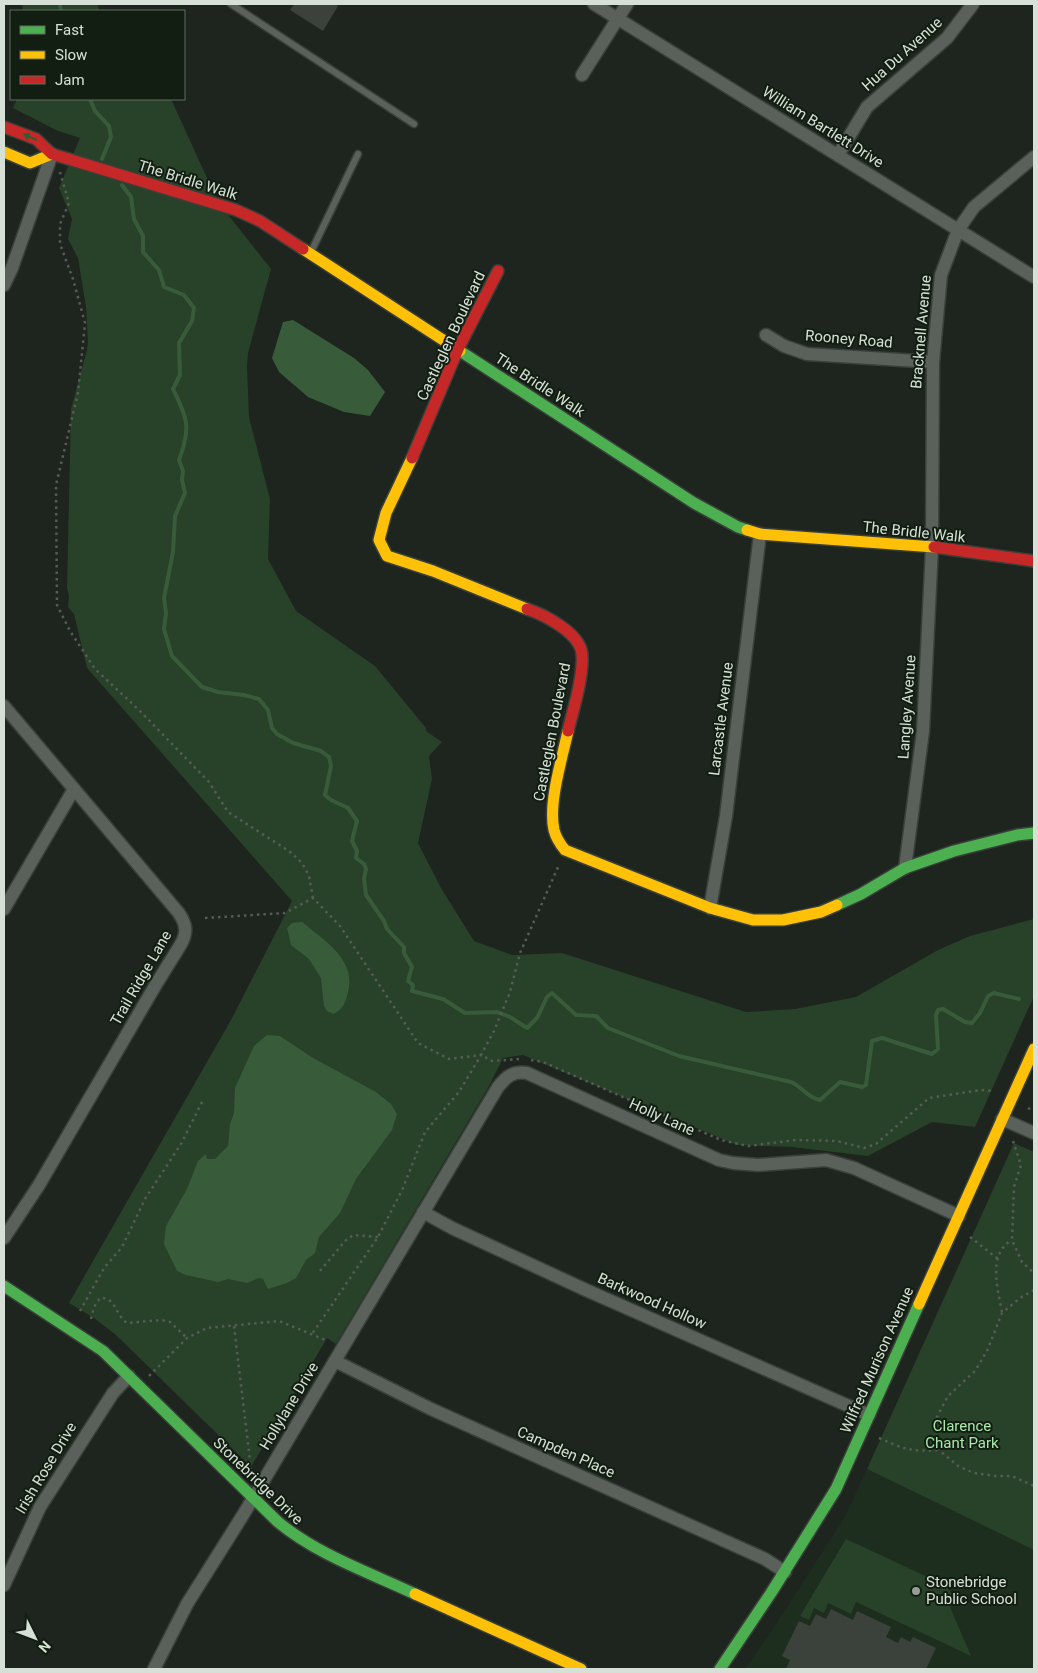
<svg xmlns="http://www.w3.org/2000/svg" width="1038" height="1673" viewBox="0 0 1038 1673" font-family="Roboto,sans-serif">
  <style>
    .built { fill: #1d2e1e }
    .green { fill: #284129 }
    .water { fill: #385c3a }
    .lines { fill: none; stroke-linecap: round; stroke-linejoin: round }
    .stream { stroke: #385c3a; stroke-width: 4 }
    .building { fill: #3b413b }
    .lane-casing { stroke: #393f39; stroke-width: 9 }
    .street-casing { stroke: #393f39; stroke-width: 15 }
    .fast-casing { stroke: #393f39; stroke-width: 14 }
    .slow-casing { stroke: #393f39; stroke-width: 14 }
    .jam-casing { stroke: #393f39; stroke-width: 14 }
    .path { stroke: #565b56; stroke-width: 2.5; stroke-dasharray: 2.5 4; stroke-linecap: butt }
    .lane { stroke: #5a605a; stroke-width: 6 }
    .street { stroke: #5a605a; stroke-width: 12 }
    .fast { stroke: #4caf50; stroke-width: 11 }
    .slow { stroke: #ffc107; stroke-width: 11 }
    .jam { stroke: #c62828; stroke-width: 11 }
    .oneway { fill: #2c5f2d }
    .poi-dot { fill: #969e96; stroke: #111e11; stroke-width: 2 }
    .labels { text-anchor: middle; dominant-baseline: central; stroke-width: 4; stroke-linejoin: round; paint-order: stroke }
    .street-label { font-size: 15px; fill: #d7e0d7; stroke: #111e11 }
    .park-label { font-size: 15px; fill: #aae8ac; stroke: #111e11 }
    .poi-label { font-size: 15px; fill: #d7e0d7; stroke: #111e11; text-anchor: start }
  </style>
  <rect width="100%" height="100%" fill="#1e241e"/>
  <path class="built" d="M867,1469L1034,1550V1669H745L771,1632L844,1518Z"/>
  <g class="green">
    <path d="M22,4H97L100,11H23Z"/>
    <path d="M17,99H171L218,202L271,269L248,353L247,366L249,417L270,499L268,559L296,611L375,666L426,728V731L442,742L429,756L432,779L418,843L441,888L474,941L512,955L562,953L746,1012L795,1009L856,997L938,950L970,936L1034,919V996L975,1127L932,1122L868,1156L792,1147L737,1145L523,1055L503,1058L488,1088L336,1344L327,1338L251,1467L116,1335L94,1318L69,1303L231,1020L292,901L87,668L74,614L68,607L69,596L67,588L71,409L87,350L88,342L86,307L78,258L68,239L72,219L59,188L80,138L58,131L13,108Z"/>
    <path d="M1014,1143L1034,1152V1550L867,1469Z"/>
    <path d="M846,1539L947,1586L954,1598L950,1607L971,1656L856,1602L851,1614L828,1603L824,1613L814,1608L809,1620L800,1616Z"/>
  </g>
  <g class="water">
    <path d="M293,320L354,358L368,370L385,392L370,416L344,412L308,397L279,372L272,358L283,322Z"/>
    <path d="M302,922C325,941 359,961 347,996C345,1004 341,1011 333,1014L327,1011L324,1006L321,978L309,959L291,945L287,928L292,923Z"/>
    <path d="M267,1035L280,1036L313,1058L376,1092L391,1104L397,1114L392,1130L356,1179L340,1213L319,1237L315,1253L306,1260L296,1278L287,1283L268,1289L263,1279L259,1278L247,1283L228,1279L218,1282L186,1275L177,1271L164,1244L166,1226L187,1189L198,1161L206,1154L207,1159H215L228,1146L230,1124L234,1113L235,1088L254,1046Z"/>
  </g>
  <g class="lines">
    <g class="stream">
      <path d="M60,4L61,11"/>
      <path d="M90,99L95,111L109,126L111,137L102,159"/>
      <path d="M122,185L131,197L134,219L143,236V252L159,270L164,287L184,295L194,308L192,321L179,343L180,375L173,389C188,419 191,428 179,460L183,471L182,480L185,493L175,516L173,552L164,598L166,613L164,629L172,656L202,687L218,692L244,695L259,699L268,710L272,728L277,734L293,743L321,751L329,757L331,766L325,795L331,800L348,808L357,821L352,841L357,851L356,858L364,864L366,869L364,879L366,895L384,921L387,929L404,947V953L412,967L408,981L413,985L412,991L443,999L465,1013L497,1012L510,1017L527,1028L537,1018L547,997L552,993L576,1015L596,1016L608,1028L679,1056L791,1082C804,1088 806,1097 820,1100L840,1082L862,1087L866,1085L872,1041L882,1038L932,1054L938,1049L936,1015L938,1010L943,1009L965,1022L972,1023L980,1013L988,996L994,993L1019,999"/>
    </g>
  </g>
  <g class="building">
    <path d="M294,4H335L338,6L323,31L290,10Z"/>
    <path d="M831,1609L853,1620L857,1611L891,1627L886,1637L898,1643L901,1637L910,1642L913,1637L936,1648L926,1669H786L790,1660L782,1656L799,1621L810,1626L816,1614L826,1619Z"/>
  </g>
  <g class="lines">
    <g class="lane-casing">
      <g id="lane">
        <path d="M231,4L414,124"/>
        <path d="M311,252L358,154"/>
      </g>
    </g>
    <g class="street-casing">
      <g id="street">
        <path d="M594,4L1034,277"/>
        <path d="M582,75L627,4"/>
        <path d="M838,155L867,107L947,38L973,4"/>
        <path d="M4,285L12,268L52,154"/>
        <path d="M766,335L784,346L807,354L933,362"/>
        <path d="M4,706L178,912C186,923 188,932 181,944L155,986L39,1185L4,1238"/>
        <path d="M905,868L923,731L932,547L933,362L941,275L958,230L974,207L1034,157"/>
        <path d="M710,908L726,816L760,534"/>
        <path d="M4,909L74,789"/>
        <path d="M1002,1119L1034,1133"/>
        <path d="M423,1212L452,1228L586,1290L869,1415"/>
        <path d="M335,1361L431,1409L765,1559L785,1572"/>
        <path d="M4,1585L40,1507L113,1393L129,1376"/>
        <path d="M154,1669L187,1604L243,1515L498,1087C507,1076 513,1071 527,1073L719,1160L733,1163L758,1165L826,1160L854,1168L959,1216"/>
      </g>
    </g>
    <g class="fast-casing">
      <g id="fast">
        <path d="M460,351L694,503L738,527L747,530"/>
        <path d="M837,905L861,894L905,868L954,851L1017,835L1034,833"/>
        <path d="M4,1286L103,1351L278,1522C318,1555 368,1572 415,1594"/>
        <path d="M720,1669L771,1593L836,1489L919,1304"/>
      </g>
    </g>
    <g class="slow-casing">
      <g id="slow">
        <path d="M4,152L30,163L52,154"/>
        <path d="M303,249L460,351"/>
        <path d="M412,458L386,513L379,540L387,556L433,571L527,609"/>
        <path d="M747,530L760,534L934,547"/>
        <path d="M568,731C562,759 548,803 554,830C556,838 560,844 565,850L710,908L753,920H783L821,912L837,905"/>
        <path d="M919,1304L1034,1049"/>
        <path d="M415,1594L581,1669"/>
      </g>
    </g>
    <g class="jam-casing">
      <g id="jam">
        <path d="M4,127L36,139L52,154L236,210L260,221L303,249"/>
        <path d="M412,458L458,349L498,271"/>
        <path d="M934,547L1034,561"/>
        <path d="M527,609C545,615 580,633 582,654C584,675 573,710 568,731"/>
      </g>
    </g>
    <g class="path">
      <path d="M60,172L69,203L60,224V244L73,279L85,323L78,393L56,485L57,605L70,631L95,669L139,710L209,782L228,812L289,851L302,863L309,876L313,898"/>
      <path d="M205,918L285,913L313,898L340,926L418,1043L449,1059L481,1055L459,1092L425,1132L403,1188L378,1237L312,1334"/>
      <path d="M519,1059L492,1061L481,1055L494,1031L510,992L520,953L559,865"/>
      <path d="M531,1060L543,1062L721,1140L748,1146L796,1140L837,1141L864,1148L876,1144L929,1098L981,1090L993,1091"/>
      <path d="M1028,1108L1034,1111"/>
      <path d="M1013,1141L1021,1165L1014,1187L1012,1240L1022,1262L1034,1273"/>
      <path d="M970,1237L998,1259"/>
      <path d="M320,1271L345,1241L353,1235L378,1237"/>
      <path d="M1034,1290L1020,1298L1002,1313L987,1351L975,1371L948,1396L937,1417L936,1435L939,1450L958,1466L974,1473L996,1476H1012L1034,1486"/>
      <path d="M80,1311L104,1268L122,1247L145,1199L181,1144L203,1100"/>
      <path d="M1002,1312C998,1290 987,1254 1012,1240"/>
      <path d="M91,1319L94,1307L100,1298C116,1297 115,1315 127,1323L161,1320L170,1322L187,1338"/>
      <path d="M234,1326L251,1469"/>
      <path d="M149,1376L187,1338L207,1328L279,1321L328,1341"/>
      <path d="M879,1438C904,1449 911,1452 939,1450"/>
    </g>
    <use href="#lane" class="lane"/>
    <use href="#street" class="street"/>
    <use href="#fast" class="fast"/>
    <use href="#slow" class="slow"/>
    <use href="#jam" class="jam"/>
  </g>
  <defs><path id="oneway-solid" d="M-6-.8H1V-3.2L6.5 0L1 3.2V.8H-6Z" transform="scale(1.25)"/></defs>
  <use class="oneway" href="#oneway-solid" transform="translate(30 137) rotate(-156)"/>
  <circle class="poi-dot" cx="916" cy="1591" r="5"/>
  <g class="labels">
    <g class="street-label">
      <text transform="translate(902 54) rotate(-42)">Hua Du Avenue</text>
      <text transform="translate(823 127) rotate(32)">William Bartlett Drive</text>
      <text transform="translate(188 180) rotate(17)">The Bridle Walk</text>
      <text transform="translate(921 332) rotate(-85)">Bracknell Avenue</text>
      <text transform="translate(451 336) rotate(-65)">Castleglen Boulevard</text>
      <text transform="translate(849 339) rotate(5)">Rooney Road</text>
      <text transform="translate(540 385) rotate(33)">The Bridle Walk</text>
      <text transform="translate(914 532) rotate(6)">The Bridle Walk</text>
      <text transform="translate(907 707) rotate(-86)">Langley Avenue</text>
      <text transform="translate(721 719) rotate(-83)">Larcastle Avenue</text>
      <text transform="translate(552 732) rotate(-79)">Castleglen Boulevard</text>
      <text transform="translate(141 978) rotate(-60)">Trail Ridge Lane</text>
      <text transform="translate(662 1117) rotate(24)">Holly Lane</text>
      <text transform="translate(652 1301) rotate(24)">Barkwood Hollow</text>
      <text transform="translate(877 1360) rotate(-66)">Wilfred Murison Avenue</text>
      <text transform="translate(289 1406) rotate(-59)">Hollylane Drive</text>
      <text transform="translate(566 1452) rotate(24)">Campden Place</text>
      <text transform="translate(46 1468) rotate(-59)">Irish Rose Drive</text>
      <text transform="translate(258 1481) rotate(44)">Stonebridge Drive</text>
    </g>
    <g class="park-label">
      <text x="962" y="1426">Clarence<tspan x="962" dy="17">Chant Park</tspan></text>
    </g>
    <g class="poi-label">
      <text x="926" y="1582">Stonebridge<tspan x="926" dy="17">Public School</tspan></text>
    </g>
  </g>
  <rect width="1038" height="1673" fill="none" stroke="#d7e0d7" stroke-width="10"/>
  <rect x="10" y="10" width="175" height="90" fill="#111e11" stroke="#606c60"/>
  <rect x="20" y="26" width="25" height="8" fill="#4caf50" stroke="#606c60"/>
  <text x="55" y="35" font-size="15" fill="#d7e0d7">Fast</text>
  <rect x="20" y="51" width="25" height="8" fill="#ffc107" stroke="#606c60"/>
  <text x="55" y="60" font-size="15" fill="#d7e0d7">Slow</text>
  <rect x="20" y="76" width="25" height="8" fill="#c62828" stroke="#606c60"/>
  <text x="55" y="85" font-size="15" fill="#d7e0d7">Jam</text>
  <g transform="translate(35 1638) rotate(132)" stroke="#111e11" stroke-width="4" paint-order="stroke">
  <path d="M0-4L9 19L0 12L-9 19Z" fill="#d7e0d7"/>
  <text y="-8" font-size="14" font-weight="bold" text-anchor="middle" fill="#d7e0d7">N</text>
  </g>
</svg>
